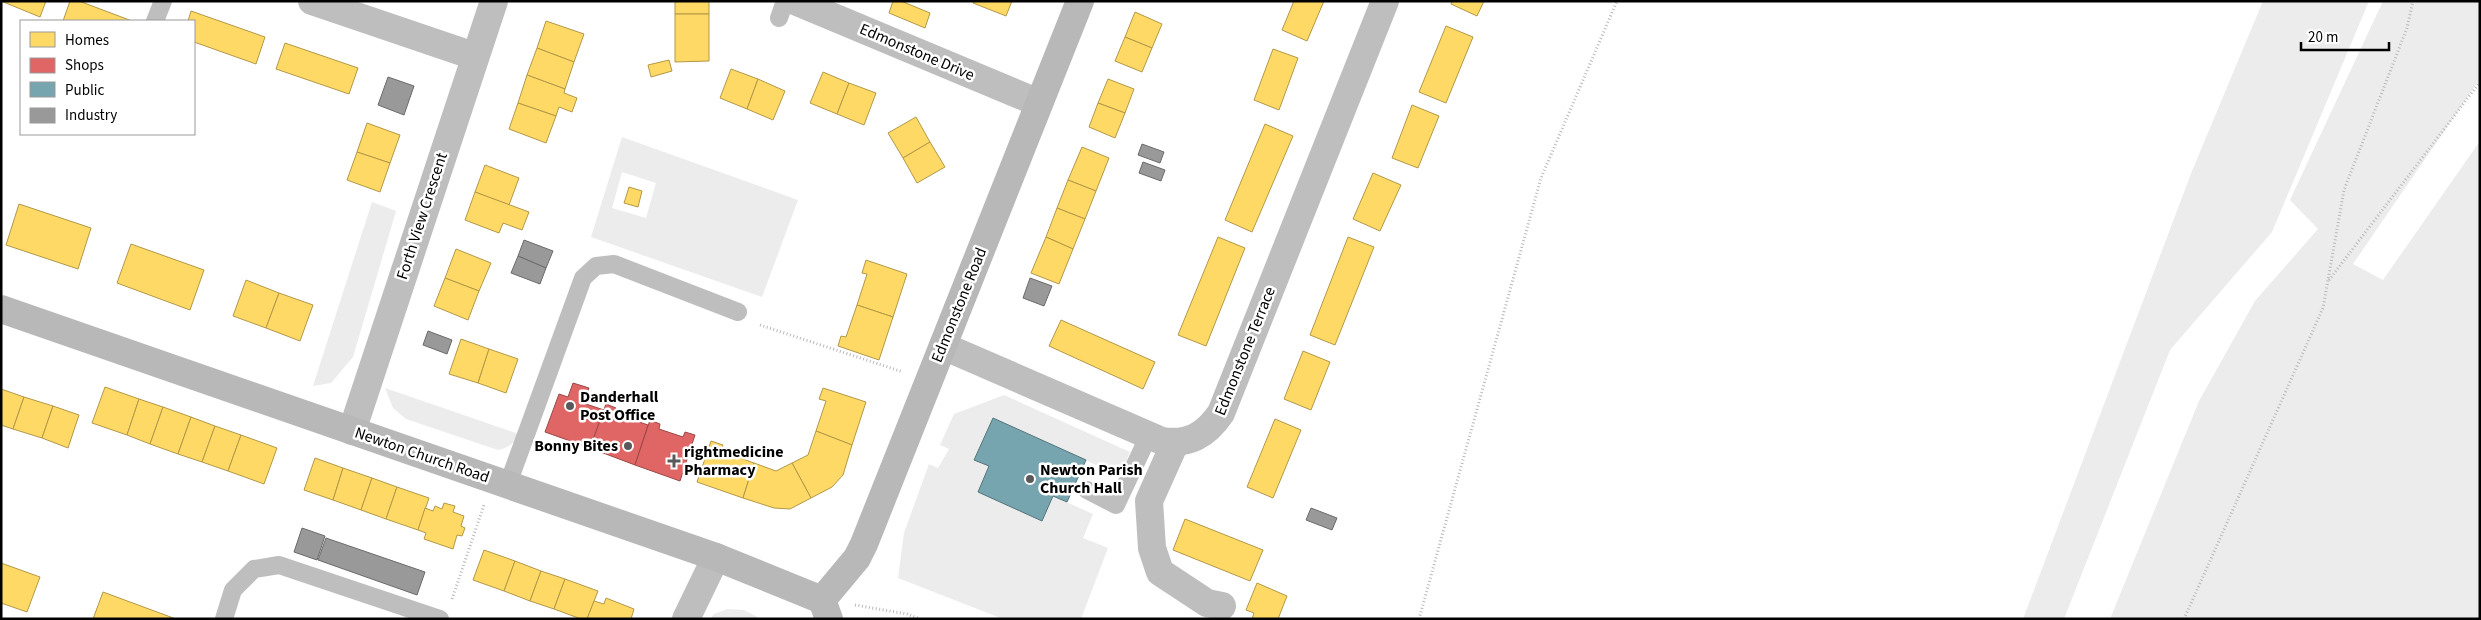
<svg xmlns="http://www.w3.org/2000/svg" width="2481" height="620" viewBox="0 0 2481 620" font-family="'Source Sans 3',sans-serif">
  <style>
    .green { fill: #ececec; fill-rule: evenodd }
    .homes { fill: #ffd966; stroke: #b29847 }
    .shops { fill: #e06666; stroke: #9d4747 }
    .public { fill: #76a5af; stroke: #53747a }
    .industry { fill: #999; stroke: #6b6b6b }
    .lines { fill: none; stroke-linecap: round; stroke-linejoin: round }
    .path { stroke: #b9b9b9; stroke-width: 3; stroke-dasharray: 1 2.5; stroke-linecap: butt }
    .lane { stroke: #bebebe; stroke-width: 18 }
    .street { stroke: #bebebe; stroke-width: 28 }
    .secondary { stroke: #b8b8b8; stroke-width: 28 }
    .poi-dot { fill: #595959; stroke: #fff; stroke-width: 2 }
    .labels { text-anchor: middle; dominant-baseline: central; stroke-width: 5; stroke-linejoin: round; paint-order: stroke }
    .street-label { font-size: 16px; fill: #000; stroke: #fff }
    .poi-label { font-size: 16px; font-weight: bold; fill: #000; stroke: #fff; text-anchor: start }
  </style>
  <rect width="100%" height="100%" fill="#fff"/>
  <g class="green">
    <path d="M2263,1H2369L2272,232L2170,350L2064,619H2023L2192,171Z"/>
    <path d="M2383,1H2480V79L2353,264L2383,280L2480,141V619H2110L2199,401L2255,301L2318,229L2290,200Z"/>
    <path d="M622,137L798,200L762,297L591,237ZM622,172L656,183L646,218L612,208Z"/>
    <path d="M372,202L396,211L353,357L331,383L313,386Z"/>
    <path d="M385,388L519,434C514,444 509,447 498,450L406,419L393,408Z"/>
    <path d="M1004,395L1130,452L1120,476L993,418L974,459L989,466L978,492L1042,521L1053,496L1093,514L1083,538L1108,548L1081,619H1003L898,578L904,533L929,464L938,468L949,449L940,445L954,414Z"/>
    <path d="M727,609L744,610L761,619H710L714,614Z"/>
  </g>
  <g class="homes">
    <path d="M1,1H46L40,17Z"/>
    <path d="M70,1H79L132,21H63Z"/>
    <rect x="675" y="1" width="34" height="13"/>
    <path d="M893,1H901L930,13L925,28L889,13Z"/>
    <path d="M974,1H1012L1006,16L973,3Z"/>
    <path d="M1294,1H1324L1307,41L1282,30Z"/>
    <path d="M1452,1H1484L1477,16L1451,4Z"/>
    <path d="M191,11L265,37L256,64L194,42V21H188Z"/>
    <path d="M1135,12L1162,24L1152,48L1125,37Z"/>
    <path d="M675,14H709V61L675,62Z"/>
    <path d="M546,21L584,34L574,62L537,48Z"/>
    <path d="M1446,26L1473,37L1446,103L1419,92Z"/>
    <path d="M1125,37L1152,48L1142,72L1115,61Z"/>
    <path d="M285,43L358,68L349,94L276,69Z"/>
    <path d="M537,48L574,62L565,89L527,75Z"/>
    <path d="M1273,49L1298,58L1279,110L1254,100Z"/>
    <path d="M669,60L672,71L651,77L648,65Z"/>
    <path d="M731,69L758,79L747,109L720,98Z"/>
    <path d="M823,72L849,83L837,114L810,103Z"/>
    <path d="M527,75L565,89L564,93L577,98L572,112L559,107L556,116L518,103Z"/>
    <path d="M758,79L785,91L773,120L747,109Z"/>
    <path d="M1108,79L1134,89L1125,113L1098,103Z"/>
    <path d="M849,83L876,93L864,125L837,114Z"/>
    <path d="M518,103L556,116L546,143L509,129Z"/>
    <path d="M1098,103L1125,113L1115,138L1089,127Z"/>
    <path d="M1412,105L1439,116L1418,168L1392,158Z"/>
    <path d="M916,117L930,142L903,158L888,133Z"/>
    <path d="M367,123L400,135L390,163L357,152Z"/>
    <path d="M1265,124L1293,136L1252,232L1225,220Z"/>
    <path d="M930,142L945,167L917,183L903,158Z"/>
    <path d="M1082,147L1109,158L1096,191L1068,180Z"/>
    <path d="M357,152L390,163L380,192L347,180Z"/>
    <path d="M485,165L519,178L509,205L475,192Z"/>
    <path d="M1373,173L1401,185L1380,231L1353,219Z"/>
    <path d="M1068,180L1096,191L1085,219L1057,208Z"/>
    <path d="M629,187L642,191L638,207L624,203Z"/>
    <path d="M475,192L529,212L522,230L503,223L499,233L465,220Z"/>
    <path d="M19,204L91,228L78,269L6,245Z"/>
    <path d="M1057,208L1085,219L1073,249L1046,237Z"/>
    <path d="M1046,237L1073,249L1059,284L1031,273Z"/>
    <path d="M1218,237L1245,248L1206,346L1178,335Z"/>
    <path d="M1348,237L1374,247L1335,345L1310,335Z"/>
    <path d="M131,244L204,270L190,310L117,283Z"/>
    <path d="M456,249L491,263L479,291L445,278Z"/>
    <path d="M866,260L907,274L893,317L857,305L867,274L862,273Z"/>
    <path d="M445,278L479,291L468,320L434,306Z"/>
    <path d="M246,280L279,293L266,328L233,316Z"/>
    <path d="M279,293L313,305L300,341L266,328Z"/>
    <path d="M857,305L893,317L879,360L838,346L841,336L846,337Z"/>
    <path d="M1061,320L1155,362L1143,389L1049,346Z"/>
    <path d="M461,339L489,349L478,383L449,374Z"/>
    <path d="M489,349L518,359L506,393L478,383Z"/>
    <path d="M1303,351L1330,362L1311,410L1284,399Z"/>
    <path d="M105,387L139,399L127,435L92,423Z"/>
    <path d="M823,388L866,402L852,445L816,431L826,401L819,399Z"/>
    <path d="M1,389L24,397L13,429L1,425Z"/>
    <path d="M24,397L53,406L42,438L13,429Z"/>
    <path d="M139,399L163,407L150,444L127,435Z"/>
    <path d="M53,406L79,415L68,448L42,438Z"/>
    <path d="M163,407L191,417L178,454L150,444Z"/>
    <path d="M191,417L215,426L202,462L178,454Z"/>
    <path d="M1275,419L1301,430L1273,498L1247,487Z"/>
    <path d="M215,426L241,435L228,471L202,462Z"/>
    <path d="M816,431L852,445L843,475L832,487L811,498L792,463L808,455Z"/>
    <path d="M241,435L277,448L264,484L228,471Z"/>
    <path d="M711,441L723,445L721,451L754,463L743,498L697,482Z"/>
    <path d="M315,458L343,468L333,500L304,490Z"/>
    <path d="M754,463L776,471L792,463L811,498L790,509L774,508L743,498Z"/>
    <path d="M343,468L372,478L361,510L333,500Z"/>
    <path d="M372,478L397,487L386,519L361,510Z"/>
    <path d="M397,487L429,498L418,530L386,519Z"/>
    <path d="M444,503L455,506L453,512L464,516L461,526L465,528L462,536L457,535L453,549L424,539L426,533L418,530L425,508L433,511L435,506L442,509Z"/>
    <path d="M1185,519L1263,550L1250,581L1173,550Z"/>
    <path d="M484,550L515,561L504,591L473,580Z"/>
    <path d="M515,561L541,571L530,601L504,591Z"/>
    <path d="M1,563L40,577L27,612L1,603Z"/>
    <path d="M541,571L565,579L554,609L530,601Z"/>
    <path d="M565,579L598,591L587,619H581L554,609Z"/>
    <path d="M1257,583L1287,596L1278,619H1252L1254,613L1246,610Z"/>
    <path d="M103,592L176,619H93Z"/>
    <path d="M606,598L634,609L631,619H587L594,601L604,604Z"/>
  </g>
  <g class="shops">
    <path d="M573,383L589,388L583,403L604,410L590,448L545,432L559,394L568,397Z"/>
    <path d="M606,404L616,408L614,413L648,425L635,465L590,448Z"/>
    <path d="M650,420L660,424L659,429L683,437L685,432L695,435L680,481L635,465Z"/>
  </g>
  <path class="public" d="M993,418L1086,460L1067,502L1053,496L1042,521L978,492L989,466L974,460Z"/>
  <g class="industry">
    <path d="M388,77L414,86L404,115L378,105Z"/>
    <path d="M1142,144L1164,152L1160,163L1138,155Z"/>
    <path d="M1143,162L1165,170L1161,181L1139,173Z"/>
    <path d="M524,240L553,251L546,268L518,256Z"/>
    <path d="M518,256L546,268L540,284L511,273Z"/>
    <path d="M1030,278L1052,286L1044,306L1023,298Z"/>
    <path d="M428,331L452,340L447,354L423,345Z"/>
    <path d="M1311,508L1337,518L1332,530L1306,520Z"/>
    <path d="M302,528L325,536L317,560L294,552Z"/>
    <path d="M326,538L425,572L417,595L318,560Z"/>
  </g>
  <g class="lines">
    <g class="path">
      <path d="M2329,280L2480,82"/>
      <path d="M760,325L903,372"/>
      <path d="M452,599L484,505"/>
      <path d="M855,605L907,614L920,619"/>
      <path d="M1419,619L1541,178L1617,1"/>
      <path d="M2184,619L2323,308L2344,190L2407,28L2413,1"/>
    </g>
    <g class="lane">
      <path d="M779,18L785,1"/>
      <path d="M155,21L163,1"/>
      <path d="M508,484L583,278L596,266L614,264L738,312"/>
      <path d="M1087,490L1116,505L1149,435"/>
      <path d="M224,619L233,590L254,569L279,565L440,619"/>
    </g>
    <g class="street">
      <path d="M312,1L474,56"/>
      <path d="M795,1L1039,103"/>
      <path d="M943,346L1162,441C1189,445 1206,435 1221,413L1385,1"/>
      <path d="M352,431L494,1"/>
      <path d="M1175,443L1149,501L1152,548L1160,572L1207,603L1222,606"/>
      <path d="M686,619L716,557"/>
    </g>
    <g class="secondary">
      <path d="M1,309L716,557L822,600L829,619"/>
      <path d="M822,600L857,558L864,544L1080,1"/>
    </g>
  </g>
  <g class="poi-dot">
    <circle cx="570" cy="406" r="5"/>
    <circle cx="628" cy="446" r="5"/>
    <path d="M671.5 453.5h5v5h5v5h-5v5h-5v-5h-5v-5h5z"/>
    <circle cx="1030" cy="479" r="5"/>
  </g>
  <g class="labels">
    <g class="street-label">
      <text transform="translate(917 52) rotate(23)">Edmonstone Drive</text>
      <text transform="translate(422 216) rotate(-72)">Forth View Crescent</text>
      <text transform="translate(959 305) rotate(-68)">Edmonstone Road</text>
      <text transform="translate(1245 351) rotate(-68)">Edmonstone Terrace</text>
      <text transform="translate(422 455) rotate(19)">Newton Church Road</text>
    </g>
    <g class="poi-label">
      <text x="580" y="397">Danderhall<tspan x="580" dy="18">Post Office</tspan></text>
      <text x="618" y="446" text-anchor="end">Bonny Bites</text>
      <text x="684" y="452">rightmedicine<tspan x="684" dy="18">Pharmacy</tspan></text>
      <text x="1040" y="470">Newton Parish<tspan x="1040" dy="18">Church Hall</tspan></text>
    </g>
  </g>
  <rect width="2481" height="620" fill="none" stroke="#000000" stroke-width="5"/>
  <rect x="20" y="20" width="175" height="115" fill="#ffffff" stroke="#999999"/>
  <rect x="30" y="32" width="25" height="15" fill="#ffd966" stroke="#999999"/>
  <text x="65" y="45" font-size="15" fill="#000000">Homes</text>
  <rect x="30" y="58" width="25" height="15" fill="#e06666" stroke="#999999"/>
  <text x="65" y="70" font-size="15" fill="#000000">Shops</text>
  <rect x="30" y="82" width="25" height="15" fill="#76a5af" stroke="#999999"/>
  <text x="65" y="95" font-size="15" fill="#000000">Public</text>
  <rect x="30" y="108" width="25" height="15" fill="#999999" stroke="#999999"/>
  <text x="65" y="120" font-size="15" fill="#000000">Industry</text>
  <path d="M2301 42v8h88v-8" fill="none" stroke="#000000" stroke-width="2.5"/>
  <text x="2308" y="42" font-size="15" fill="#000000" stroke="#ffffff" stroke-width="4" paint-order="stroke">20 m</text>
</svg>
